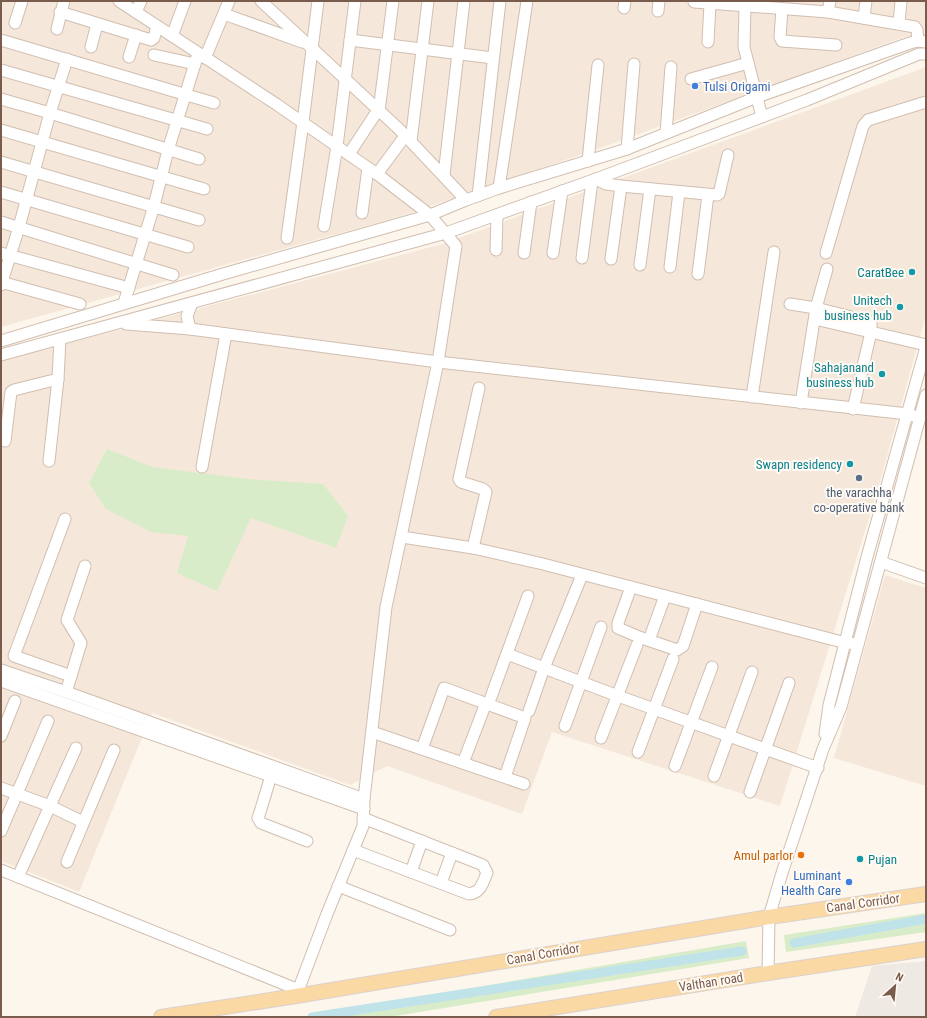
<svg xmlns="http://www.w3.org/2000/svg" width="927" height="1018" viewBox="0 0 927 1018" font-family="'Roboto Condensed',sans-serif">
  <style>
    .residential { fill: #f5e8da }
    .industrial { fill: #efe9e4 }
    .green { fill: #d8ecc9 }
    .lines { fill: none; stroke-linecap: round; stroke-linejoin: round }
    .canal { stroke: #bfe3e8; stroke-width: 9 }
    .minor-casing { stroke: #d1beb0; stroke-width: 13 }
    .major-casing { stroke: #dad1cd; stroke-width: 16 }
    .minor { stroke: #fff; stroke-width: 11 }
    .major { stroke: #fbd9a5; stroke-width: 14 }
    .shop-dot { fill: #3f7fe0; stroke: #fffaf3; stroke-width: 1.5 }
    .culture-dot { fill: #0f9aa8; stroke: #fffaf3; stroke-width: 1.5 }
    .service-dot { fill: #5c6f8a; stroke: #fffaf3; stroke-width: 1.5 }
    .food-dot { fill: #e8710a; stroke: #fffaf3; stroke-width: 1.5 }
    .labels { text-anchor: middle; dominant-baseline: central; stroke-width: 4; stroke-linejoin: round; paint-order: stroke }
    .shop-label { font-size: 13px; fill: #366cbe; stroke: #fffaf3; text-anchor: start }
    .culture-label { font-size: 13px; fill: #0d838f; stroke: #fffaf3; text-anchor: end }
    .service-label { font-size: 13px; fill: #4e5e75; stroke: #fffaf3 }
    .food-label { font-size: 13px; fill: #c56008; stroke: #fffaf3; text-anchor: end }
    .street-label { font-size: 13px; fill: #7a5c4d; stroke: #fffaf3 }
  </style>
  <rect width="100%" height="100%" fill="#fdf6ec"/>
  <g class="residential">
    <path d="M1,1H926V35L904,37L612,144L398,217L1,327Z"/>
    <path d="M926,67V315L878,489L780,806L552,732L522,814L387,766L350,785L152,713L79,892L1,861V361L442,244Z"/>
    <path d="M885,575L926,588V786L834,758Z"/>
  </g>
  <path class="industrial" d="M926,961V1017H855L872,966Z"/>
  <g class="green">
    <path d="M107,449L152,467L248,479L323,484L348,516L336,548L251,518L217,591L177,573L188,536L151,532L106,509L89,483Z"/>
    <path d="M926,913V932L786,952L784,935Z"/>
    <path d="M746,941L749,958L389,1017H303Z"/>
  </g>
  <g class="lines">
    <g class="canal">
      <path d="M794,943L926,919"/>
      <path d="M312,1017L742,951"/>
    </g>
    <g class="minor-casing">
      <g id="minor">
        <path d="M119,1L276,104L377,174L430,215L456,246L438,362L386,607L364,799L363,826L327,914L296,996"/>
        <path d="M261,1L399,129L466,200"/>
        <path d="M694,2L828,12L915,27L917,30L918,41"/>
        <path d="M745,7L744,47L762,117"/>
        <path d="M624,8L625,1"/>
        <path d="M782,9L780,37L782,41L836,45"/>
        <path d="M658,11L659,1"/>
        <path d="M60,12L151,40L154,38L157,26"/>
        <path d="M136,12L141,1"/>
        <path d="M828,12L830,1"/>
        <path d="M224,14L302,42"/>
        <path d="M864,18L866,1"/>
        <path d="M15,23L22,1"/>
        <path d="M899,24L901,1"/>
        <path d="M57,29L64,1"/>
        <path d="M172,36L185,1"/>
        <path d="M1,40L214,103"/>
        <path d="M350,40L493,58"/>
        <path d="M708,42L710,4"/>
        <path d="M91,47L97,24"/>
        <path d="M154,55L195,64"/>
        <path d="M129,57L136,35"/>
        <path d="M205,58L229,1"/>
        <path d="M1,70L207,129"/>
        <path d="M691,79L748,63"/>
        <path d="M1,99L50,113L199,159"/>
        <path d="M379,111L393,1"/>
        <path d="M1,130L204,189"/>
        <path d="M666,133L671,67"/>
        <path d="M411,141L428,1"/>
        <path d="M627,149L634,64"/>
        <path d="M349,154L378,110"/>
        <path d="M588,161L598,65"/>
        <path d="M1,162L199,220"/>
        <path d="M377,174L405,136"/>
        <path d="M444,175L464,1"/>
        <path d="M596,179L606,184L621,186L717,195L719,194L728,155"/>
        <path d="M499,188L527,1"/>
        <path d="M1,192L188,247"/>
        <path d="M478,196L500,1"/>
        <path d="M362,213L368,168"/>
        <path d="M1,222L173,275"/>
        <path d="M324,226L337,146L355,1"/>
        <path d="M287,238L303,122L318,1"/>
        <path d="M496,250L497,215"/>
        <path d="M1,253L129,288"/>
        <path d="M524,253L531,202"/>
        <path d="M553,253L562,191"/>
        <path d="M826,253L863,126L868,120L926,102"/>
        <path d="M582,258L592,181"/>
        <path d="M611,259L621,186"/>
        <path d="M640,265L650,189"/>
        <path d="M670,267L679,192"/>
        <path d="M698,274L708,195"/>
        <path d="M1,282L80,304"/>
        <path d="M1,285L19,227L50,113L67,59"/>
        <path d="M124,303L154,206L168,150L198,54"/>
        <path d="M790,304L816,308L871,322V332L853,409"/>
        <path d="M815,319L926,345"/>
        <path d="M126,324L190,329L438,362L908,414L920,418"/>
        <path d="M190,329L187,316L192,303"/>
        <path d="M1,341L223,274L430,215L466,200L499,188L627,149L757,97L910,43L918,41L926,42"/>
        <path d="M1,355L446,233L596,179L807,100L919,54H926"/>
        <path d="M752,397L774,252"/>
        <path d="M801,403L816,308L827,269"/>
        <path d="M5,441L11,392L14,390L58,379"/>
        <path d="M49,461L58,379L60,339"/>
        <path d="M202,467L226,334"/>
        <path d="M65,519L14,656L71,676L66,692"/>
        <path d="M402,537L473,548L543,564L846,643L858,644"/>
        <path d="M473,548L486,492L483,489L461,482L459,479L479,388"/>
        <path d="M881,562L926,578"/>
        <path d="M631,587L618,623V628L639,637L677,650L683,646L697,604"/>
        <path d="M649,640L665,596"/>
        <path d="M507,654L618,696L818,768"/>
        <path d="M1,670L66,692L364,799"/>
        <path d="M71,676L81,643L67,620L85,566"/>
        <path d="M1,681L364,809"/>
        <path d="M491,697L528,596"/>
        <path d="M529,711L544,668L582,575"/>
        <path d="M565,726L601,627"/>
        <path d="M372,732L524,784"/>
        <path d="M825,734L829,705L867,557L926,347"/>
        <path d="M1,736L15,701"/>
        <path d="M601,738L637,645"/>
        <path d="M422,749L444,688L525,718L505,777"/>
        <path d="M638,752L673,659"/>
        <path d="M463,763L486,703"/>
        <path d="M675,766L712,667"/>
        <path d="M271,776L260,812L258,818L261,823L307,841"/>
        <path d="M714,776L752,672"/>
        <path d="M1,788L50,806L83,822"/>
        <path d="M750,792L789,683"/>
        <path d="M1,831L48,721"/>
        <path d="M353,850L469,894C481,893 483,882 487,873L483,865L363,818"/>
        <path d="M67,862L114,750"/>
        <path d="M1,870L299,990"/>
        <path d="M411,872L422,841"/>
        <path d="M18,877L76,748"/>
        <path d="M441,883L452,853"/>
        <path d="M338,886L450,930"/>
        <path d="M768,973L769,917L782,873L823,749L841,707L926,395"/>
      </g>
    </g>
    <g class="major-casing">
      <g id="major">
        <path d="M161,1017L296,996L769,917L926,894"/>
        <path d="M496,1017L768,973L926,949"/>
      </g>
    </g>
    <use href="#minor" class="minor"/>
    <use href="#major" class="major"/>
  </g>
  <g class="shop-dot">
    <circle cx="695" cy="86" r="4"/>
    <circle cx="849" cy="882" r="4"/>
  </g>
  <g class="culture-dot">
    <circle cx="912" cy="272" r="4"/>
    <circle cx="900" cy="307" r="4"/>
    <circle cx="882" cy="374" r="4"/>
    <circle cx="850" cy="464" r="4"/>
    <circle cx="860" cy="859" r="4"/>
  </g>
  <circle class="service-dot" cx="859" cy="478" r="4"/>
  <circle class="food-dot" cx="801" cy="855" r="4"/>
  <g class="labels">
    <g class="shop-label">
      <text x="703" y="86">Tulsi Origami</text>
      <text x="841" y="875" text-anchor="end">Luminant<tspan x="841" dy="15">Health Care</tspan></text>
    </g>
    <g class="culture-label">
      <text x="904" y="272">CaratBee</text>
      <text x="892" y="300">Unitech<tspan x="892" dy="15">business hub</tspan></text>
      <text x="874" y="367">Sahajanand<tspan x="874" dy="15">business hub</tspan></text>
      <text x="842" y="464">Swapn residency</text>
      <text x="868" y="859" text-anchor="start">Pujan</text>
    </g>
    <g class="service-label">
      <text x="859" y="492">the varachha<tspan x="859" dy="15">co-operative bank</tspan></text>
    </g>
    <g class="food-label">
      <text x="793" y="855">Amul parlor</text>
    </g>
    <g class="street-label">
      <text transform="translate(863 903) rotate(-8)">Canal Corridor</text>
      <text transform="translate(543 954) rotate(-10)">Canal Corridor</text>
      <text transform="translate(711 982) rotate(-9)">Valthan road</text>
    </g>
  </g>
  <rect width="927" height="1018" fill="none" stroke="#7a5c4d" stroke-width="4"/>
  <g transform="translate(895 986) rotate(27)" stroke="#fffaf3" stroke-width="3" paint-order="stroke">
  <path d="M0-3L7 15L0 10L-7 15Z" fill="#7a5c4d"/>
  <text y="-6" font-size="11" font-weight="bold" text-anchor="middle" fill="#7a5c4d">N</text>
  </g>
</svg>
